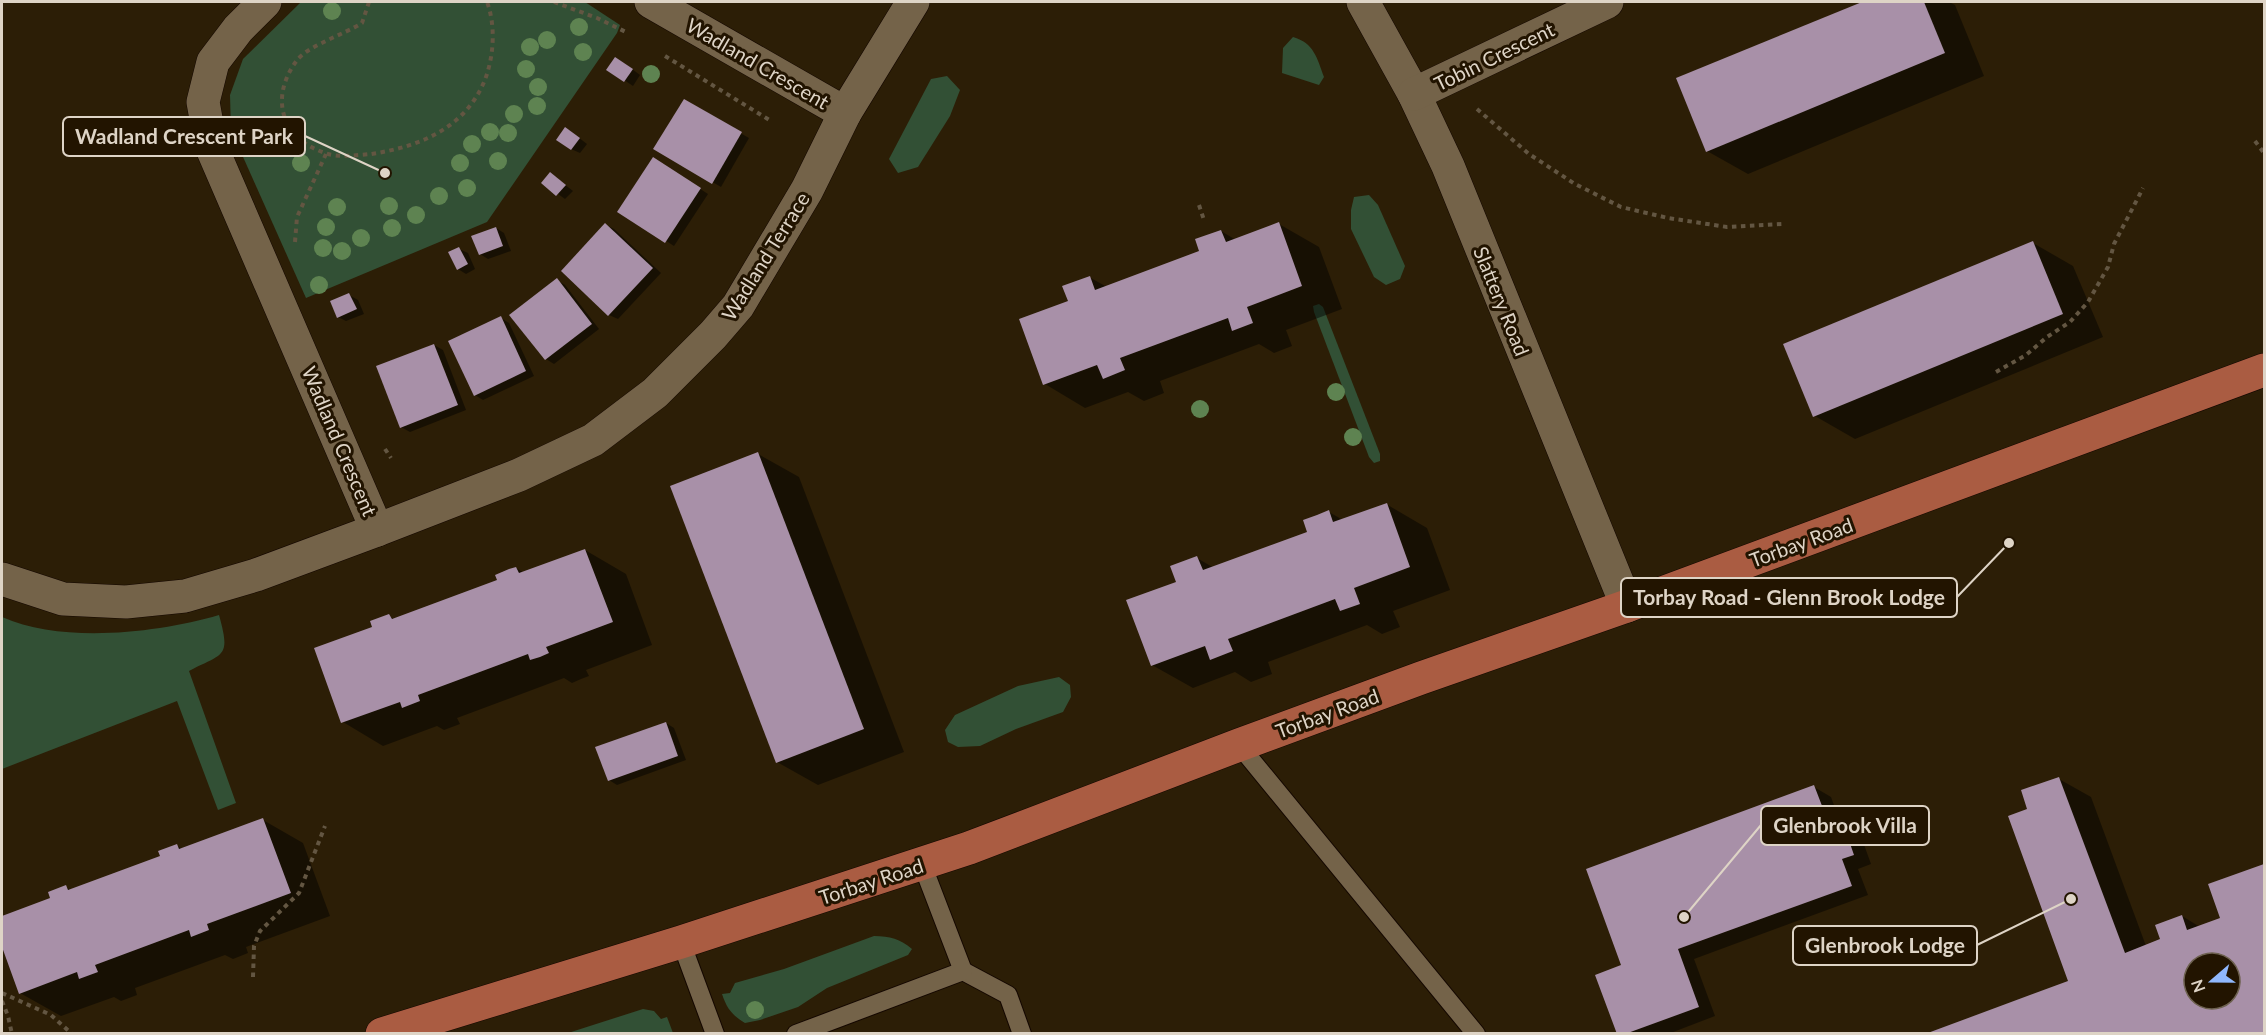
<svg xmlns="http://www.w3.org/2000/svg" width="2266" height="1035" viewBox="0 0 2266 1035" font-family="Lato,sans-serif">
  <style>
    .green { fill: #325035 }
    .shadow { fill: #0007; fill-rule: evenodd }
    .building { fill: #a890a8; fill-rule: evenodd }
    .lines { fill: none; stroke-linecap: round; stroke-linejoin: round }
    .lane-casing { stroke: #140700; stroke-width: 20 }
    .street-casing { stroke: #140700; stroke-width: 34 }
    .primary-casing { stroke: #140700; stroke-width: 34 }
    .path { stroke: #635642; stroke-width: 4; stroke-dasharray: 4.5 4.5; stroke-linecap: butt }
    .lane { stroke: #746349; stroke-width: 18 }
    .street { stroke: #746349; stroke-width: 33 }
    .primary { stroke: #aa5c42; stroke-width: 33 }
    .tree { fill: #5e8351 }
    .labels { text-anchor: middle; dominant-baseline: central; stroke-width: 6; stroke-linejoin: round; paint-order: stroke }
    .street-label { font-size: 20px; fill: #ded4c6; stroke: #221400 }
    .leader { fill: none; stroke: #ded4c6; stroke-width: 2 }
    .callout-dot { fill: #ded4c6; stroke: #221400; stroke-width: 2 }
    .callout { fill: #221400; stroke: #ded4c6; stroke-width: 2 }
    .callout-label { font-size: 21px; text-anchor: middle; font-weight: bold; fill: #ded4c6 }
  </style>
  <rect width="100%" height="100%" fill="#2c1e06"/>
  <g class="green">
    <path d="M301,2H585L620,25L617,33L487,222L306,298L231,130L230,95L243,59Z"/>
    <path d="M1293,37C1314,43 1317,58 1324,77L1319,85L1282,73L1283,48Z"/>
    <path d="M947,76L960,90L950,116L918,167L898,173L889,159L931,79Z"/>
    <path d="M1369,195L1378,205L1405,266L1400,279L1386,285L1374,277L1351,229V210L1354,197Z"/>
    <path d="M1319,304L1323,307L1380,454V461L1374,463L1369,457L1314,312L1313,306Z"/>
    <path d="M219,615C231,658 224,653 189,671L236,803L218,810L177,701L2,769V617C63,644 157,633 219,615Z"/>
    <path d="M1059,677L1070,685L1071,697L1063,712L1016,729L980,746L958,747L948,742L945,730L955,715L1018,686Z"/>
    <path d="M874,936C890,936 900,939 912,949L908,955L827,988L798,1007L760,1020L745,1023C732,1015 727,1009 722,994L730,993L735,983L784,969Z"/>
    <path d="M643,1009L654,1011L661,1019L667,1017L673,1033H568Z"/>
  </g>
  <g class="shadow">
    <path d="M1867,2H1949L1955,5L1984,76L1748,174L1707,151L1678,79Z"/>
    <path d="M624,63L640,75L633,86L608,69Z"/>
    <path d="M684,101L749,138L721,187L655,148Z"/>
    <path d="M574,134L587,144L580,153L571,149Z"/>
    <path d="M662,164L708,194L674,246L620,211Z"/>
    <path d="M551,174L573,191L565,199L543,183Z"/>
    <path d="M1279,224L1319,247L1342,309L1286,330L1292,346L1274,353L1259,344L1160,381L1164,393L1144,401L1128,392L1085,408L1045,384L1070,302L1089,277L1107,287L1201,252L1221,231L1236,240Z"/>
    <path d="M606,225L614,229L661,273L618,319L609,315Z"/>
    <path d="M496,228L504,233L511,251L488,259L480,254Z"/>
    <path d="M2033,243L2073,266L2103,337L1855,439L1815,416Z"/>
    <path d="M459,249L468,253L475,269L466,274L458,269Z"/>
    <path d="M557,280L565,285L599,329L554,364L546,359Z"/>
    <path d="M349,295L358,300L364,314L346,321L338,317Z"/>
    <path d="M501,318L509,323L534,376L483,400L475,395Z"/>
    <path d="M434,345L443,350L466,410L410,432L401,427Z"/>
    <path d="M758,454L799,477L904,752L818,785L777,762Z"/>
    <path d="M1386,504L1427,528L1450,590L1393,611L1400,627L1382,634L1367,625L1268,662L1272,674L1251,682L1235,672L1193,688L1152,665L1178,582L1197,558L1214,568L1309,533L1329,512L1343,520Z"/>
    <path d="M585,550L626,574L652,645L586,670L589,676L581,679L572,683L564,678L457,718L460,724L444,730L437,726L383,746L343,722L374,628L389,616L395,620L499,581L516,568L524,573Z"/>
    <path d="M666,723L674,728L686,760L617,785L609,780Z"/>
    <path d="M2059,779L2091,797L2146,946L2162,940L2182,916L2200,927L2222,919L2210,885L2264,865V1034H1929L2070,982L2029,810ZM2194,963H2230V999H2194Z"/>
    <path d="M1814,787L1831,797L1835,808L1854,817L1871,864L1858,869L1868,895L1694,959L1715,1016L1668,1034H1618L1623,966Z"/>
    <path d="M263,820L303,843L330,916L246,947L248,953L233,959L225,955L135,988L137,995L121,1001L114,997L61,1016L20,993L2,942V917L52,898L66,887L72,891L162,857L177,846L183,849Z"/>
  </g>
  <g class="building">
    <path d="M1862,2H1924L1945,53L1706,152L1676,78Z"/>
    <path d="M615,57L633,69L624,82L606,70Z"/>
    <path d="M684,99L742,132L712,184L653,149Z"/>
    <path d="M565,127L580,138L571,150L556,140Z"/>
    <path d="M653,157L701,188L665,243L617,212Z"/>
    <path d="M550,172L566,185L556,196L541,183Z"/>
    <path d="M1279,222L1302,286L1247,307L1253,323L1232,331L1228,318L1120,358L1125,370L1103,379L1097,365L1043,385L1019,319L1068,301L1062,286L1090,276L1095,290L1199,251L1195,239L1221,230L1226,242Z"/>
    <path d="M605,223L653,268L608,316L561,271Z"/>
    <path d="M496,227L503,246L479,255L471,236Z"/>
    <path d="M2033,241L2063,314L1813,417L1783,344Z"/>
    <path d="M459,247L468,264L457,270L448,252Z"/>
    <path d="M557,278L592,324L545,360L509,315Z"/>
    <path d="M349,293L357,309L337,318L330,301Z"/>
    <path d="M501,316L526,371L474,396L448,341Z"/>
    <path d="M434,344L458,405L400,428L376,366Z"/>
    <path d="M758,452L864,729L776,763L670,486Z"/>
    <path d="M1387,503L1410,567L1354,588L1360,604L1340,611L1335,599L1228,639L1233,651L1210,660L1205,646L1151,666L1126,600L1176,582L1170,566L1197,556L1203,570L1307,532L1303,520L1317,515L1329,510L1333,522Z"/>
    <path d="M585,549L613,622L546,647L549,653L540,657L530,660L528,654L418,695L420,701L402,708L400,702L341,723L314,648L372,627L370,621L389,614L392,619L497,580L495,575L509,569L516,567L519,573Z"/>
    <path d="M666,722L678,756L608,781L595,747Z"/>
    <path d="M2059,777L2125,953L2160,939L2155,925L2182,915L2187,930L2220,918L2208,884L2264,864V1034H1925L2068,981L2008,816L2027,809L2021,790ZM2194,963H2230V999H2194Z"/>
    <path d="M1814,785L1824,811L1837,806L1854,855L1842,859L1852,886L1678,949L1699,1007L1625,1034H1617L1595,975L1621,965L1586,869Z"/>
    <path d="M263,818L291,893L207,924L209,930L191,937L189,930L95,965L98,972L79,979L77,972L19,994L2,947V916L50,898L48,892L66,885L68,890L160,856L158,851L177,844L179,849Z"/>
  </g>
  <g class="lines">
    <g class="lane-casing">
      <g id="lane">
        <path d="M1239,745L1476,1034"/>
        <path d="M681,942L715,1034"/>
        <path d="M963,971L1008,995L1022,1034"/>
        <path d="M796,1034L963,971L922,864"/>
      </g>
    </g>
    <g class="street-casing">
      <g id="street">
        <path d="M265,2L238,29L213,62L203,102L211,146L377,530"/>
        <path d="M651,2L845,113"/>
        <path d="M1363,2L1414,94L1448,166L1627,606"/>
        <path d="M1414,94L1607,2"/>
        <path d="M2,579L63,599L126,602L185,596L256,575L377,530L519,475L593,440L655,393L713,335L738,306L807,190L845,113L913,2"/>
      </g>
    </g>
    <g class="primary-casing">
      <path id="primary" d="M382,1034L681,942L969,848L1239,745L1421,678L1627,606L2264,370"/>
    </g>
    <g class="path">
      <path d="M369,2L362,23C345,34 310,45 298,59C269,96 280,138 325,153C338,158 357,155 371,154C418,147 464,129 484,82C494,58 496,26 487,2"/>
      <path d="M554,2L597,18L628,33"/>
      <path d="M665,56L771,121"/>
      <path d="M1477,109L1529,154L1575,184L1621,207L1668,218L1727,227L1782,224"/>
      <path d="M2255,141L2264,153"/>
      <path d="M1199,205L1204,220"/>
      <path d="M295,242L297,217L326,154"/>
      <path d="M1996,372L2026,355L2047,337L2070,322L2088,302L2108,267L2114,244L2143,188"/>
      <path d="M385,449L391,458"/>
      <path d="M253,977L254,946L260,931L299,893L325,826"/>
      <path d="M2,993L51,1015L72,1034"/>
      <path d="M2,1001L8,1016L12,1034"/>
    </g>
    <use href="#lane" class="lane"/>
    <use href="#street" class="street"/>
    <use href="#primary" class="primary"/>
  </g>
  <g class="tree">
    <circle cx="332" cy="11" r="9"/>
    <circle cx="579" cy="27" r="9"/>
    <circle cx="547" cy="40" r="9"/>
    <circle cx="530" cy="47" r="9"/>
    <circle cx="583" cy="52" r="9"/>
    <circle cx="526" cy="69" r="9"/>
    <circle cx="651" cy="74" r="9"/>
    <circle cx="538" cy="87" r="9"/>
    <circle cx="537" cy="106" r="9"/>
    <circle cx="514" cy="114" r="9"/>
    <circle cx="490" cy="132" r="9"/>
    <circle cx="508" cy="133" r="9"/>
    <circle cx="472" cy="144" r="9"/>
    <circle cx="498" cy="161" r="9"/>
    <circle cx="301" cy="163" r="9"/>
    <circle cx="460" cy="163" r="9"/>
    <circle cx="467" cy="188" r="9"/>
    <circle cx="439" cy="196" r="9"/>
    <circle cx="389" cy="206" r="9"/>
    <circle cx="337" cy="207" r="9"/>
    <circle cx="416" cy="215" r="9"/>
    <circle cx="326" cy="227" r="9"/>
    <circle cx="392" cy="228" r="9"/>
    <circle cx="361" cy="238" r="9"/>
    <circle cx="323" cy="248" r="9"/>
    <circle cx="342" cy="251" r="9"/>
    <circle cx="319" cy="285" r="9"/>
    <circle cx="1336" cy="392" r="9"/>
    <circle cx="1200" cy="409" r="9"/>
    <circle cx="1353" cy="437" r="9"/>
    <circle cx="755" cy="1010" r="9"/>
  </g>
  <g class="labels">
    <g class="street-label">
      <text transform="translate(1494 56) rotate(-26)">Tobin Crescent</text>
      <text transform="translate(758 63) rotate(30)">Wadland Crescent</text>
      <text transform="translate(765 256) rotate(-58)">Wadland Terrace</text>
      <text transform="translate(1502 301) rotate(68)">Slattery Road</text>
      <text transform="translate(340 441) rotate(67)">Wadland Crescent</text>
      <text transform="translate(1801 542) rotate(-20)">Torbay Road</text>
      <text transform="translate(1327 713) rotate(-20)">Torbay Road</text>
      <text transform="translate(871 881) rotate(-18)">Torbay Road</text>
    </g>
  </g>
  <path class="leader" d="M385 173L305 136M2009 543L1957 597M1684 917L1761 825M2071 899L1977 945"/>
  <g class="callout-dot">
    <circle cx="385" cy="173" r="6"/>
    <circle cx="2009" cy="543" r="6"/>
    <circle cx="1684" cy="917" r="6"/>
    <circle cx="2071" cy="899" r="6"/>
  </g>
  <g class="callout">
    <rect x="63" y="117" width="242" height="39" rx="6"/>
    <rect x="1621" y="578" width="336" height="39" rx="6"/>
    <rect x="1761" y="806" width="168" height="39" rx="6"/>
    <rect x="1793" y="926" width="184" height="39" rx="6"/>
  </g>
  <g class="callout-label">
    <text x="184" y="144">Wadland Crescent Park</text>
    <text x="1789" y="605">Torbay Road - Glenn Brook Lodge</text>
    <text x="1845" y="833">Glenbrook Villa</text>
    <text x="1885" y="953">Glenbrook Lodge</text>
  </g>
  <rect width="2266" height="1035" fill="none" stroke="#ded4c6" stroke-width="6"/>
  <g transform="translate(2212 981) rotate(250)"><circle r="28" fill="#221400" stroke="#6d614f" stroke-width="1.5"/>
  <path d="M0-4.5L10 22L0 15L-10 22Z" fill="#90b8fd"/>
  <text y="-9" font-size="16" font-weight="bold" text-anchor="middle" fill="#ded4c6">N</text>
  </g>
</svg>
